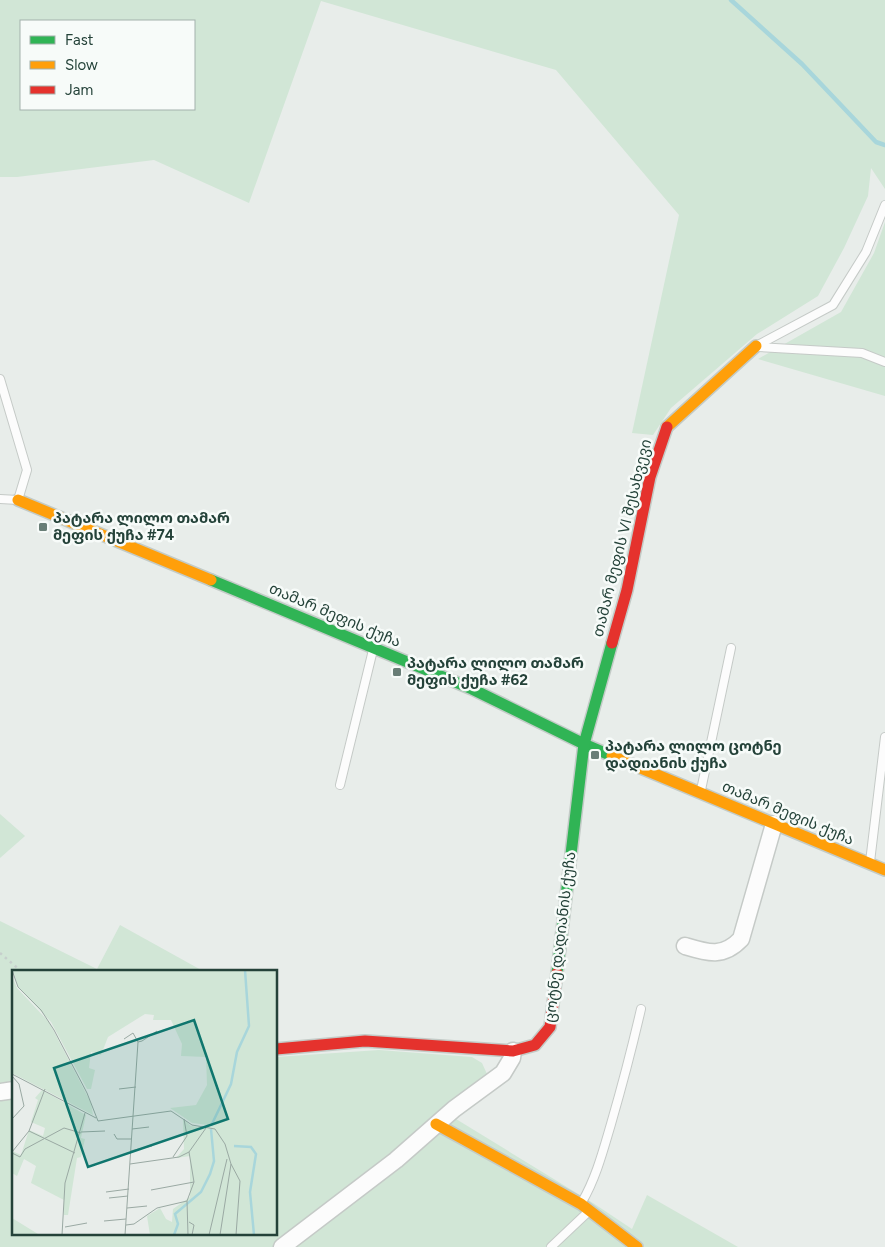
<svg xmlns="http://www.w3.org/2000/svg" width="885" height="1247" viewBox="0 0 885 1247" font-family="Figtree,'Noto Sans Georgian',sans-serif">
  <style>
    .green { fill: #d1e6d6; fill-rule: evenodd }
    .lines { fill: none; stroke-linecap: round; stroke-linejoin: round }
    .stream { stroke: #a8d6db; stroke-width: 4.5 }
    .lane-casing { stroke: #c5cac7; stroke-width: 10 }
    .street-casing { stroke: #c5cac7; stroke-width: 19 }
    .fast-casing { stroke: #c3cbc7; stroke-width: 14 }
    .slow-casing { stroke: #c3cbc7; stroke-width: 14 }
    .jam-casing { stroke: #c3cbc7; stroke-width: 14 }
    .path { stroke: #c6cfcc; stroke-width: 2.5; stroke-dasharray: 2.5 4; stroke-linecap: butt }
    .lane { stroke: #fcfcfc; stroke-width: 8 }
    .street { stroke: #fcfcfc; stroke-width: 16 }
    .fast { stroke: #30b455; stroke-width: 11 }
    .slow { stroke: #ff9f0a; stroke-width: 11 }
    .jam { stroke: #e5322d; stroke-width: 11 }
    .poi-dot { fill: #697e77; stroke: #f7fbf9; stroke-width: 2 }
    .labels { text-anchor: middle; dominant-baseline: central; stroke-width: 5; stroke-linejoin: round; paint-order: stroke }
    .poi-label { font-size: 15px; font-weight: bold; fill: #244239; stroke: #f7fbf9; text-anchor: start }
    .street-label { font-size: 15px; fill: #244239; stroke: #f7fbf9 }
    .inset-river { fill: none; stroke: #a8d6db; stroke-width: 2.5 }
    .inset-road { fill: none; stroke: #9aa9a3; stroke-width: 1 }
    .view { fill: #0f766e; fill-opacity: 0.15; stroke: #0f766e; stroke-width: 2.5 }
    .inset-edge { fill: none; stroke: #244239; stroke-width: 2.5 }
  </style>
  <rect width="100%" height="100%" fill="#e8edea"/>
  <g class="green">
    <path d="M0,0H885V189L871,168L868,196L844,248L818,296L757,334L671,408L653,435L632,433L679,215L556,70L321,1L249,203L154,160L17,177H0ZM21,21H194V109H21Z"/>
    <path d="M885,222V396L758,359L841,312L874,253Z"/>
    <path d="M0,814L25,836L0,858Z"/>
    <path d="M0,921L97,969L120,925L203,971H14V1081L0,1083Z"/>
    <path d="M379,1050L472,1057L482,1063L487,1074L483,1080L276,1247H0V1101L14,1099V1233H276V1057Z"/>
    <path d="M456,1119L593,1203L632,1229L647,1195L738,1247H296Z"/>
  </g>
  <g class="lines">
    <path class="stream" d="M731,0L802,64L876,142L885,145"/>
    <g class="lane-casing">
      <g id="lane">
        <path d="M758,345L833,305L866,252L885,205"/>
        <path d="M758,347L862,353L885,362"/>
        <path d="M0,379L27,470L18,500L0,499"/>
        <path d="M340,785L373,650"/>
        <path d="M701,790L731,648"/>
        <path d="M870,862L885,737"/>
        <path d="M582,1202C596,1178 603,1151 611,1124C622,1086 632,1048 641,1009"/>
        <path d="M551,1247L588,1212"/>
      </g>
    </g>
    <g class="street-casing">
      <g id="street">
        <path d="M685,946C708,953 723,958 741,939L774,824"/>
        <path d="M0,1092L14,1090"/>
        <path d="M282,1247L396,1160L454,1109L503,1073L512,1058L513,1051"/>
      </g>
    </g>
    <g class="fast-casing">
      <g id="fast">
        <path d="M211,580L472,689L584,744L612,756"/>
        <path d="M557,973L584,744L612,643"/>
      </g>
    </g>
    <g class="slow-casing">
      <g id="slow">
        <path d="M667,427L756,346"/>
        <path d="M18,500L211,580"/>
        <path d="M612,756L885,870"/>
        <path d="M436,1124L581,1204L637,1247"/>
      </g>
    </g>
    <g class="jam-casing">
      <g id="jam">
        <path d="M612,643L627,590L650,477L667,427"/>
        <path d="M276,1049L365,1041L513,1051L535,1045L550,1027L557,973"/>
      </g>
    </g>
    <path class="path" d="M0,953L21,971"/>
    <use href="#lane" class="lane"/>
    <use href="#street" class="street"/>
    <use href="#fast" class="fast"/>
    <use href="#slow" class="slow"/>
    <use href="#jam" class="jam"/>
  </g>
  <g class="poi-dot">
    <rect x="38" y="522" width="10" height="10" rx="2.5"/>
    <rect x="392" y="667" width="10" height="10" rx="2.5"/>
    <rect x="590" y="750" width="10" height="10" rx="2.5"/>
  </g>
  <g class="labels">
    <g class="poi-label">
      <text x="53" y="518">პატარა ლილო თამარ<tspan x="53" dy="17">მეფის ქუჩა #74</tspan></text>
      <text x="407" y="663">პატარა ლილო თამარ<tspan x="407" dy="17">მეფის ქუჩა #62</tspan></text>
      <text x="605" y="746">პატარა ლილო ცოტნე<tspan x="605" dy="17">დადიანის ქუჩა</tspan></text>
    </g>
    <g class="street-label">
      <text transform="translate(622 538) rotate(-76)">თამარ მეფის VI შესახვევი</text>
      <text transform="translate(335 615) rotate(23)">თამარ მეფის ქუჩა</text>
      <text transform="translate(788 813) rotate(23)">თამარ მეფის ქუჩა</text>
      <text transform="translate(560 937) rotate(-83)">ცოტნე დადიანის ქუჩა</text>
    </g>
  </g>
  <g transform="translate(12 970)">
    <rect width="265" height="265" fill="#e8edea"/>
    <path d="M1,0H265V265H138L135,246L148,238L154,249L160,252L161,239L178,227V186L164,188L172,179L171,149L179,156L193,158L196,155L180,153L158,138L184,135L195,115L194,87L169,86L170,74L159,50H141L142,45L133,44L96,67L89,85L79,82L77,98L83,100L79,119H75L39,52L6,17ZM0,6L5,18L37,52L79,133L81,145L0,103ZM30,120L74,145L69,168L73,169L69,187L65,188L56,245H52V230L19,213L24,196L12,189L5,206L0,203V181L9,185L17,160L31,166L33,158L19,152L26,130L23,128ZM0,248L26,264V265H0Z" fill="#d1e6d6"/>
    <path class="inset-river" d="M199,156L219,114L225,82L237,56L233,0M222,176L239,177L244,184L238,222L242,265M162,265L166,254L163,244L189,222L198,204L202,191L199,159"/>
    <path class="inset-road" d="M0,0L6,17L29,40L42,60L75,123L86,151L159,141L180,155L203,159L213,174L219,194L208,265M112,69L121,63L126,72L130,71L145,61M0,104L84,148M0,106L7,114L12,136L0,149M107,119L124,117M120,159L137,157M17,161L63,183M69,162L93,161M102,164L105,169H119M118,181L140,176M0,182L17,161L33,119M177,182L194,158M0,183L8,187L13,179L52,158L69,163M161,187L175,166L172,149M118,194L167,187L177,182L182,212L175,231M219,194L228,211L224,265M139,220L182,212M94,222L117,219M97,228L116,226M115,238L135,236M92,251L114,249M177,252L182,255L180,265M114,255L122,254L145,238L175,231L176,265M53,257L75,253M50,265L53,213L73,143M113,265L126,72M197,265L215,189"/>
    <path class="view" d="M182,50L216,149L76,197L42,98Z"/>
    <rect width="265" height="265" class="inset-edge"/>
  </g>
  <rect x="20" y="20" width="175" height="90" fill="#f7fbf9" stroke="#a3b1ac"/>
  <rect x="30" y="36" width="25" height="8" fill="#30b455" stroke="#a3b1ac"/>
  <text x="65" y="45" font-size="15" fill="#244239">Fast</text>
  <rect x="30" y="61" width="25" height="8" fill="#ff9f0a" stroke="#a3b1ac"/>
  <text x="65" y="70" font-size="15" fill="#244239">Slow</text>
  <rect x="30" y="86" width="25" height="8" fill="#e5322d" stroke="#a3b1ac"/>
  <text x="65" y="95" font-size="15" fill="#244239">Jam</text>
</svg>
